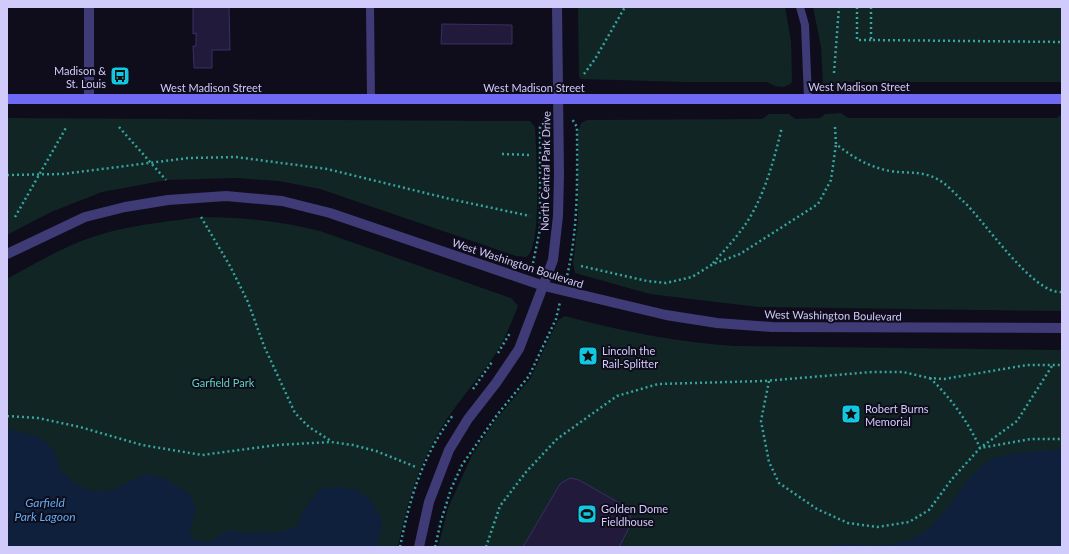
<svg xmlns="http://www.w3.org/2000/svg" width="1069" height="554" viewBox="0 0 1069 554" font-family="Lato,sans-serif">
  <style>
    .green { fill: #102524 }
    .water { fill: #0f203d }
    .building { fill: #211a3b; stroke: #3a2e65 }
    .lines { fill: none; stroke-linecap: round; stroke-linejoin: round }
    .path { stroke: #36a4a0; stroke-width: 2.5; stroke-dasharray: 2 3; stroke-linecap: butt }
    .service { stroke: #3e3b77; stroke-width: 8 }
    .minor { stroke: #3e3b77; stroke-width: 10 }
    .tertiary { stroke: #3e3b77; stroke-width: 10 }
    .secondary { stroke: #7069f3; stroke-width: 10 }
    .labels { text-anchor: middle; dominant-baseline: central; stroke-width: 4; stroke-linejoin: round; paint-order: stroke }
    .poi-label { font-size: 11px; fill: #d1cbfb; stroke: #0f0d1b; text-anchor: start }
    .street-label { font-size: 11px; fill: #d1cbfb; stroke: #0f0d1b }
    .park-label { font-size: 11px; fill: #5ed4b9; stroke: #0f0d1b }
    .water-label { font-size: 12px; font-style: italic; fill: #61acf3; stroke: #0f0d1b }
  </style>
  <rect width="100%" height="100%" fill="#0f0d1b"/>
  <g class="green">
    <path d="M578,7H785L791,41L792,82C785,90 775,87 767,82H683L581,79L579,77Z"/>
    <path d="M813,7H1062V83L1060,82H844C837,87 831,89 823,84L821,47Z"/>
    <path d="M841,113L848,118H1057L1062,114V311L758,307L650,294L575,273L573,264L578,220V132L581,123L587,120L762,119L769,114H789L795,119L820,118L825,114Z"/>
    <path d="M7,118L530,121L535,127C536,148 543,249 526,257L516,256L320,189L279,181L236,178L167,180L102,192L51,212L7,235Z"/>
    <path d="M201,217C241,217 281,221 320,231L511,298L518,306C512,321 506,337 498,350C481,377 458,400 442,427C418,466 407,503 398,547H7V279C41,260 75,240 113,231C142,224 171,221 201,217Z"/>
    <path d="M565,316C621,331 676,342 734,346L1062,350V547H438L448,508L472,455L497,418L530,379L558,320Z"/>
  </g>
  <g class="water">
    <path d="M7,429L36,436L47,443L54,452L61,471L74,483L91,491L114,490L134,479L148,474L164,478L190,494L196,509L190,530L193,539L209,542L223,533L233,530L242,533L283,532L298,525L303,511L321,488L339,487L357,490L372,501L382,521L378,547H7Z"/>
    <path d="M1062,449V547H829C840,542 849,544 861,545C877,546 898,545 913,538C949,522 960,475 995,458C1006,453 1048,451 1062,449Z"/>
  </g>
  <g class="building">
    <path d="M193,7H229L230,50H212V68H194L193,46H196V33L193,34Z"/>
    <path d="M442,24L512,25V44H441Z"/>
    <path d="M570,478L579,480L628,508L630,512L631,524L619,547H523L560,484Z"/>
  </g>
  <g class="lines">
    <g class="path">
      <path d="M857,7V40H871"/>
      <path d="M871,7V40L1062,42"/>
      <path d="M834,73L839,7"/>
      <path d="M584,74L595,59L625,7"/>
      <path d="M119,127L166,180"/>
      <path d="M835,127L836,144C852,157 869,167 890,171C907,174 920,170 937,179C947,184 955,194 963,201C984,220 1033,295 1062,292"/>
      <path d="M502,154L530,155"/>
      <path d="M7,175L63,174L188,158L236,157L327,169L450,199L530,216"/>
      <path d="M15,217L67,126"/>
      <path d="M201,217L230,266L248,302L264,346L295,413L309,427L331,441"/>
      <path d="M713,263C725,250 737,237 747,222C765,194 774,160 782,127"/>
      <path d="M581,266L647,281L666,283L692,277L713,264L740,254L818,204L831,180L836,144"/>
      <path d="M532,268L540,229V127L545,119"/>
      <path d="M566,280C579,229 577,178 577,127L572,119"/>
      <path d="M498,353L510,333"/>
      <path d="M930,378C950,397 969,423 980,448L1031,439H1062"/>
      <path d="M769,381L761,421L769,462L779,483L817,509L848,523L877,527L909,522L929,510L952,479L980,448L1017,421L1052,366"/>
      <path d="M473,389L492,362"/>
      <path d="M7,416L38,418L80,427L142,445L202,455L277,445L331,442L353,445L376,451L416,467"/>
      <path d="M400,547C410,497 422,457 453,415"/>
      <path d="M435,547L441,521L451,489L462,465L497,415L529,376L556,319L560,302"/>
      <path d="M486,547L500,506L526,472L557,439L617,396L658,384L764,381L872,372H903L929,378L944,379L1027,365H1062"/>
    </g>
    <g class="service">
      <path d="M370,7L371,99"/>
      <path d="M800,7L805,25L808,98"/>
    </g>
    <path class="minor" d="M89,7V99"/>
    <g class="tertiary">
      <path d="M7,254L85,217L125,207L168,200L226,196L282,201L330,213L544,286L666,315L717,323L772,327L1062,328"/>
      <path d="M419,547L429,502L449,450L468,419L496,383L519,349L553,260L558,216L559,175L557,7"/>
    </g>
    <path class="secondary" d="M7,99H1062"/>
  </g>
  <defs>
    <g id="bus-square" transform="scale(1)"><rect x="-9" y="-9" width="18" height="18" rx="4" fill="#11c8e0" stroke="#0f0d1b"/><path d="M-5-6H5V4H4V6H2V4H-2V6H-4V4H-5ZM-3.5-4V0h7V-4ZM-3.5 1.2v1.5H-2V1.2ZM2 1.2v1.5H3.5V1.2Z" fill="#111"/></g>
    <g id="sight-square" transform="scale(1)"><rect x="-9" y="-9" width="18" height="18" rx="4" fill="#11c8e0" stroke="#0f0d1b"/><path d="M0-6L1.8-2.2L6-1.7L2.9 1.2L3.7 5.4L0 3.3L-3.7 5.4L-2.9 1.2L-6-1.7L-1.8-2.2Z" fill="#111"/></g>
    <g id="stadium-square" transform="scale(1)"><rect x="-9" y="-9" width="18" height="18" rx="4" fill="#11c8e0" stroke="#0f0d1b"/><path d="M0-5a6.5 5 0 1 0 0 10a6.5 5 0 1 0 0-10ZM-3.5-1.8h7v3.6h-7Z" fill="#111"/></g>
  </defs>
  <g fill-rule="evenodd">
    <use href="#bus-square" x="120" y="76"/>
    <use href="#sight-square" x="588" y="356"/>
    <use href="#sight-square" x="851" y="414"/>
    <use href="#stadium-square" x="587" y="514"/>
  </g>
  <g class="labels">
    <g class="poi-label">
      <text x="106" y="70" text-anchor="end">Madison &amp;<tspan x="106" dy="13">St. Louis</tspan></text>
      <text x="602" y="350">Lincoln the<tspan x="602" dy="13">Rail-Splitter</tspan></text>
      <text x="865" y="408">Robert Burns<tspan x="865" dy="13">Memorial</tspan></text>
      <text x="601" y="508">Golden Dome<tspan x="601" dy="13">Fieldhouse</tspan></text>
    </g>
    <g class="street-label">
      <text x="859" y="86">West Madison Street</text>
      <text x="211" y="87">West Madison Street</text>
      <text x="534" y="87">West Madison Street</text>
      <text transform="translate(545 171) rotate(-89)">North Central Park Drive</text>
      <text transform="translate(518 263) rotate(18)">West Washington Boulevard</text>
      <text transform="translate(833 315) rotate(1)">West Washington Boulevard</text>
    </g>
    <g class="park-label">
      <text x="223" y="382">Garfield Park</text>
    </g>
    <g class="water-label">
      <text x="45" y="502">Garfield<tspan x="45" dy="14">Park Lagoon</tspan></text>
    </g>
  </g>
  <rect width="1069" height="554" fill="none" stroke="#d1cbfb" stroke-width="16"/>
</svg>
